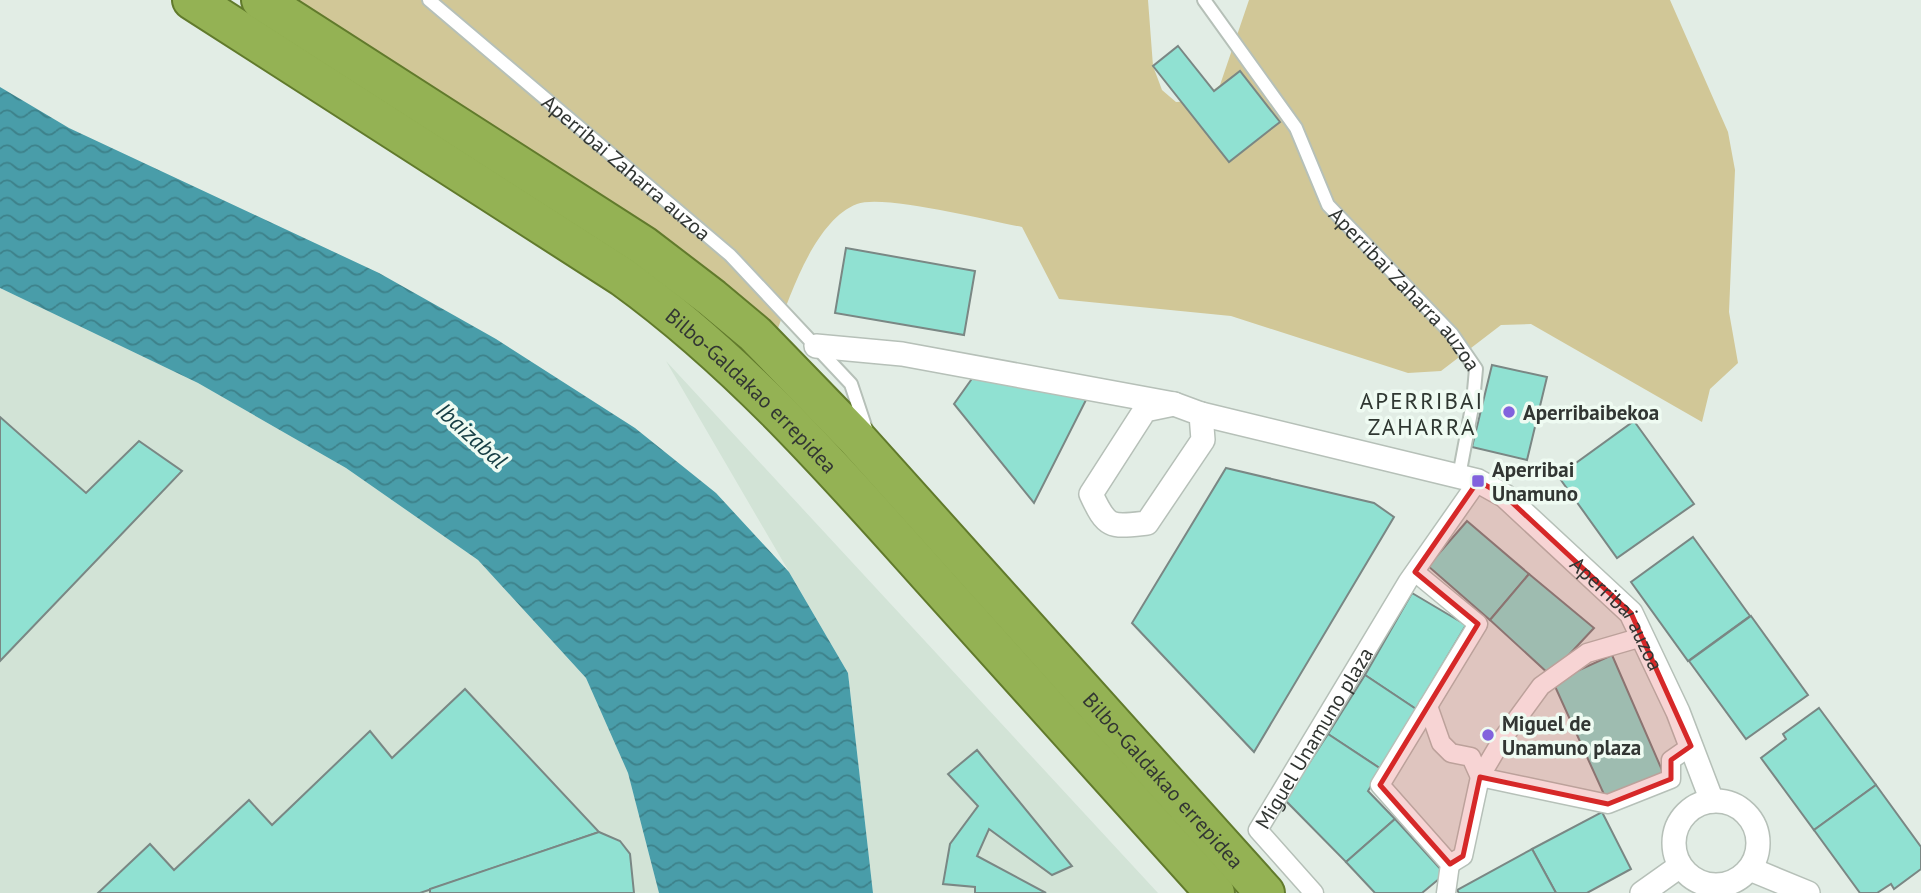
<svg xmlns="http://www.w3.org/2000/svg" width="1921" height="893" viewBox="0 0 1921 893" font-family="'PT Sans',sans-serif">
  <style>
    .built { fill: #d2e3d6 }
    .grass { fill: #d1c797 }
    .water { fill: url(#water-waves) }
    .building { fill: #90e1d2; stroke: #7a8784; stroke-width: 2 }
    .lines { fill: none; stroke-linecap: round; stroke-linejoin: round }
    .service-casing { stroke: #b6c0b8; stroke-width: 16 }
    .pedestrian-casing { stroke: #b6c0b8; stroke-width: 21 }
    .minor-casing { stroke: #b6c0b8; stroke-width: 26 }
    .trunk-casing { stroke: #617a2c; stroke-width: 42 }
    .service { stroke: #fff; stroke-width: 12 }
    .pedestrian { stroke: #fff; stroke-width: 18 }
    .minor { stroke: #fff; stroke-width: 23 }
    .trunk { stroke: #94b254; stroke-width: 38 }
    .marked { fill: #d62828; fill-opacity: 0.2; stroke: #d62828; stroke-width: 5; stroke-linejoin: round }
    .poi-dot { fill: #8162dd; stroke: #effbf2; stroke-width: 2.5 }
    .labels { text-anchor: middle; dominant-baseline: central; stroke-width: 7; stroke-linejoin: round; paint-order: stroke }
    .street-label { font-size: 21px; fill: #323633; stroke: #effbf2 }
    .poi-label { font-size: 21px; font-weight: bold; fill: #323633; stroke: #effbf2; text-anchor: start }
    .neighbourhood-label { font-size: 23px; letter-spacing: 2px; fill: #2f3731; stroke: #effbf2 }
    .water-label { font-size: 23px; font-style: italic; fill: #153d43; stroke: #effbf2 }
  </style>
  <defs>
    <pattern id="water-waves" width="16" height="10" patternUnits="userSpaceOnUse" patternTransform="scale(1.75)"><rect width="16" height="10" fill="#499da9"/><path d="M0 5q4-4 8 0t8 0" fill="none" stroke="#3d818a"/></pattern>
  </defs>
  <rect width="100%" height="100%" fill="#e2ede5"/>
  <g class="built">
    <path d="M0,288L198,383L346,468L478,560L586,678L628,773L659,893H0Z"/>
    <path d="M666,361L1158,893H873L848,673Z"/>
  </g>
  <path class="grass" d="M284,0H1148L1153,66L1162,90L1176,102L1200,101L1220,85L1249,0H1670L1728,132L1735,170L1729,312L1738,363L1710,389L1702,422L1531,324L1501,325L1441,371L1408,373L1231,316L1059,299L1022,227C989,221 884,194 857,204C815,220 790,295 776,334Z"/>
  <path class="water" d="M0,87L69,128L379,273L496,339L635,428L716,493L789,572L848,673L873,893H659L628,773L586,678L478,560L346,468L198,383L0,288Z"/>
  <g class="building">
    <path d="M1178,46L1214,91L1240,71L1280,122L1229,162L1153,66Z"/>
    <path d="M846,248L975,271L964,335L835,313Z"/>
    <path d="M1492,365L1547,377L1527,460L1472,447Z"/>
    <path d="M976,373L1088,396L1034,503L954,404Z"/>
    <path d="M0,417L86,493L139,441L182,471L0,661Z"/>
    <path d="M1634,421L1694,504L1617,558L1558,476Z"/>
    <path d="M1226,468L1374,503L1394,517L1254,752L1132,623Z"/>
    <path d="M1467,521L1529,574L1490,620L1428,566Z"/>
    <path d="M1693,537L1750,616L1688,661L1631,582Z"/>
    <path d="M1529,574L1594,628L1550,675L1490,620Z"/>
    <path d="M1412,593L1466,625L1416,709L1365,675Z"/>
    <path d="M1751,616L1808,695L1746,739L1689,661Z"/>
    <path d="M1612,655L1665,777L1607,801L1553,682Z"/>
    <path d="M1365,675L1416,709L1381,769L1328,734Z"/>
    <path d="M465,689L599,832L420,893H98L150,844L174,870L249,800L272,825L370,731L392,758Z"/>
    <path d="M1819,708L1876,785L1814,830L1761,758L1786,739L1783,734Z"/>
    <path d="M1328,734L1381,769L1368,791L1395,819L1346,862L1285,800Z"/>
    <path d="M977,750L1072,866L1052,875L989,829L977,856L1046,893H975V887L943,884L950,844L978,806L948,774Z"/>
    <path d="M1876,785L1921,847V869L1894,889L1891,884L1877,893H1860L1814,830Z"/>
    <path d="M1602,812L1631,869L1587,893H1556L1532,849Z"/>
    <path d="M1395,819L1445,874L1422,893H1375L1346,862Z"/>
    <path d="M599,832L620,841L630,854L634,893H430V889Z"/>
    <path d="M1532,849L1556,893H1459L1457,890Z"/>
  </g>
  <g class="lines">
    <g class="service-casing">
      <g id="service">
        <path id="s1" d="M429,0L730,255L851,384L866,429"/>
        <path id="s2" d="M1204,0L1296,128L1328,205L1452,334L1476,369L1473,402L1459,476"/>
      </g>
    </g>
    <g class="pedestrian-casing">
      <g id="pedestrian">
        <path d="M1415,572L1478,624L1380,785L1450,864L1446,893"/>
        <path d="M1428,706L1441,743L1451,753L1471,757L1480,777L1503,738L1541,686L1587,653L1642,637"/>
        <path d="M1450,864L1463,856L1480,777L1608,804L1671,779V760L1691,746"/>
        <path id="s3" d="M1314,893L1258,830L1408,581L1478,481"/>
      </g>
    </g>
    <g class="minor-casing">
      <g id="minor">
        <path d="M816,346L902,354L1174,404"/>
        <path d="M1174,404L1201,414L1203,440L1147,523C1111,527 1107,529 1091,494L1145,410Z"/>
        <path id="s4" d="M1201,414L1478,481L1505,496L1631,613L1678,712L1712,801"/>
        <circle cx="1716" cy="843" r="42"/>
        <path d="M1750,869L1808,893"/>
        <path d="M1642,893L1680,866"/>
      </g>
    </g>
    <g class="trunk-casing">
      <g id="trunk">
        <path id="s5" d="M192,0L623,277C739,361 832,467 927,573C1023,680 1119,786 1215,893"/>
        <path id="s6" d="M261,0L644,246L712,298L755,334L857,439L1265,893"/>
      </g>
    </g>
    <use href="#service" class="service"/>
    <use href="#pedestrian" class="pedestrian"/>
    <use href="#minor" class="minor"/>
    <use href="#trunk" class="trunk"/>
  </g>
  <path class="marked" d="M1478,481L1505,496L1631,613L1691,746L1671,760V779L1608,804L1480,777L1463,856L1450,864L1380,785L1478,624L1415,572Z"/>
  <g class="poi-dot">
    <circle cx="1509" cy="412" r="7"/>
    <rect x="1471" y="474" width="14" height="14" rx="3.5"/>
    <circle cx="1488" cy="735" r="7"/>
  </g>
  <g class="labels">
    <g class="street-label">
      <text stroke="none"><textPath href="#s1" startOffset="259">Aperribai Zaharra auzoa</textPath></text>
      <text stroke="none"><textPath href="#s2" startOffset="355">Aperribai Zaharra auzoa</textPath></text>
      <text stroke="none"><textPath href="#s5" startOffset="684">Bilbo-Galdakao errepidea</textPath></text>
      <text stroke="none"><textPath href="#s4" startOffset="480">Aperribai auzoa</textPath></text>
      <text stroke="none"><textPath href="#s3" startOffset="192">Miguel Unamuno plaza</textPath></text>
      <text stroke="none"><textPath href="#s6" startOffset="1202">Bilbo-Galdakao errepidea</textPath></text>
    </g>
    <g class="poi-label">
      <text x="1523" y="412">Aperribaibekoa</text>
      <text x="1492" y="469">Aperribai<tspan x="1492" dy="24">Unamuno</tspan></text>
      <text x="1502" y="723">Miguel de<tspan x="1502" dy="24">Unamuno plaza</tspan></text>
    </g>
    <g class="neighbourhood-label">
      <text x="1422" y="400">APERRIBAI<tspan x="1422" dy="26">ZAHARRA</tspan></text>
    </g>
    <g class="water-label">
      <text transform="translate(472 435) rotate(42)">Ibaizabal</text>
    </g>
  </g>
</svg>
